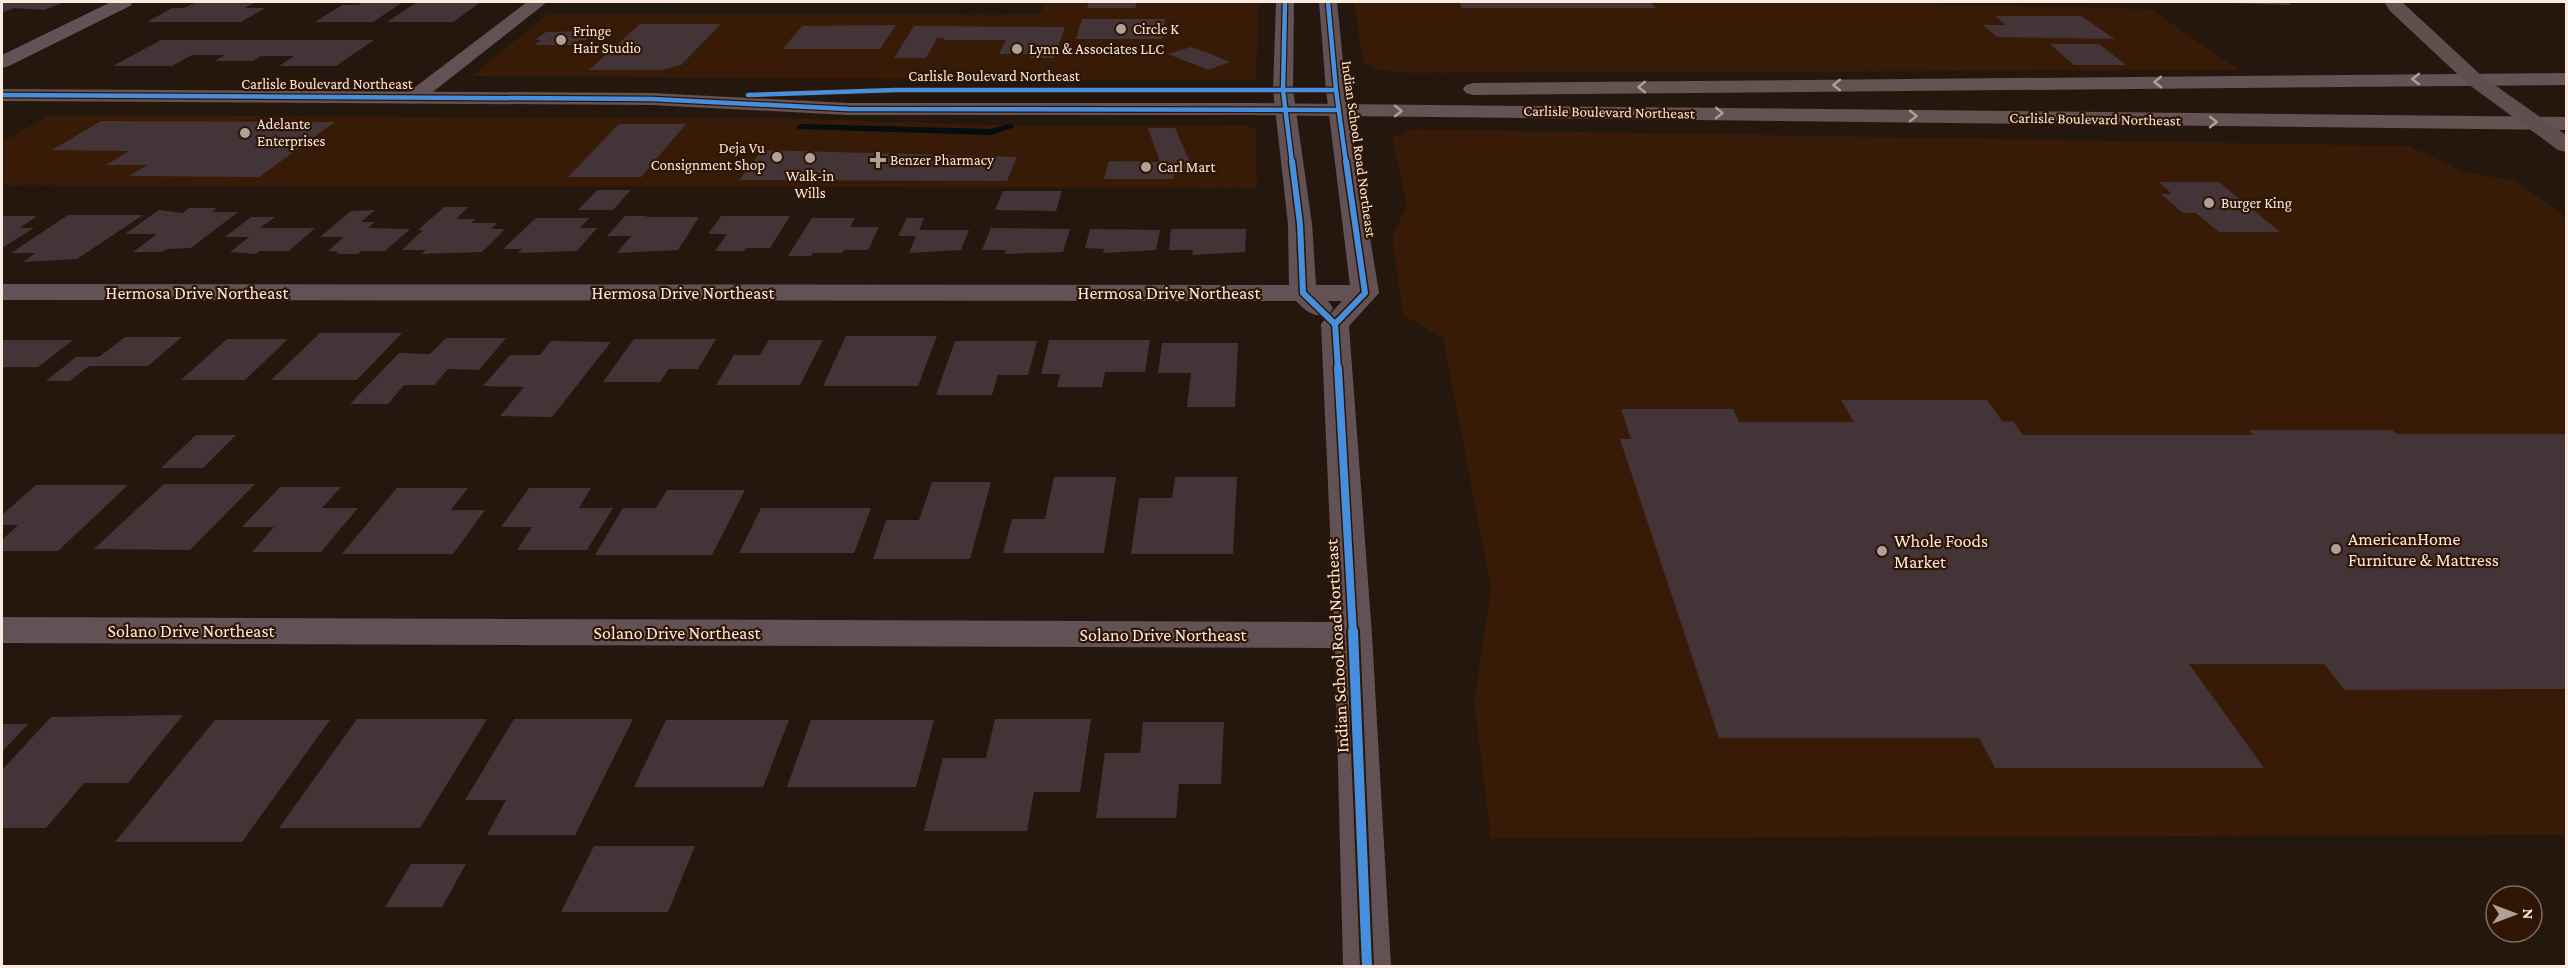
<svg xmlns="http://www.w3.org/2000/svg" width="2568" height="968" viewBox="0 0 2568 968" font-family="'Crimson Pro',serif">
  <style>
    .built { fill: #381b06 }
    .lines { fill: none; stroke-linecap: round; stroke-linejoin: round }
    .stream { fill: #060d10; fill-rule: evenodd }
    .building { fill: #433437 }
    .minor { fill: #635255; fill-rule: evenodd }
    .major { fill: #655252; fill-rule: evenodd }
    .highway { fill: #614e4e; fill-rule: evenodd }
    .cycleway-far3-casing { stroke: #2e1504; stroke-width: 7 }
    .cycleway-far2-casing { stroke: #2e1504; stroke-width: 9 }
    .cycleway-far1-casing { stroke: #2e1504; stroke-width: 11 }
    .cycleway-casing { stroke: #2e1504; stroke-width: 14 }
    .cycleway-far3 { stroke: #468fdf; stroke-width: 4.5 }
    .cycleway-far2 { stroke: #468fdf; stroke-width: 6 }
    .cycleway-far1 { stroke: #468fdf; stroke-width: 8 }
    .cycleway { stroke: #468fdf; stroke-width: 10 }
    .oneway { stroke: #b09e98 }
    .poi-dot { fill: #b0a096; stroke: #2e1504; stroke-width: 2 }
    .labels { text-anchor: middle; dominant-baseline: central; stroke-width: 4.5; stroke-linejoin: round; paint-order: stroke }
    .far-poi-label { font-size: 15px; fill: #fceadf; stroke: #2e1504; text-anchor: start }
    .far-street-label { font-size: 15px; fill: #fceadf; stroke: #2e1504 }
    .street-label { font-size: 18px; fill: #fceadf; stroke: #2e1504 }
    .poi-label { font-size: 18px; fill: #fceadf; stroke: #2e1504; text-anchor: start }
  </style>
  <rect width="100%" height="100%" fill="#24170e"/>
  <g class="built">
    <path d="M1046,2H1259L1256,76L1254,80H1054L471,76L548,14L1039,15Z"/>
    <path d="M1354,2H1937L1942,5L2151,9L2238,70L1406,73L1378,70L1363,62Z"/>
    <path d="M50,115L806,119L1017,126L1248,125L1256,130L1257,188L2,185V142Z"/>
    <path d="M1413,129L2409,146L2464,172L2516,181L2566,217V835L1491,838L1474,702L1491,589L1443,338L1403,315L1392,237L1407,206L1392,138Z"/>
  </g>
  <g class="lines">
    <path class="stream" d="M801,124L991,129L1010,124L1015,127L991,135L798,129L796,127Z"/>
  </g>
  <g class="building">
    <path d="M2,2H65L44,10L14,8L2,13Z"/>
    <path d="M197,2H256L245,8H265L241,22H147L172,8H184Z"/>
    <path d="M364,2H403L373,22H315L342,5H358Z"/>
    <path d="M417,2H481L453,22H387Z"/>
    <path d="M1089,2H1137L1135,8H1087Z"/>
    <path d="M1460,2H1651L1656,8H1461Z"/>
    <path d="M2228,2H2287L2292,5L2228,3Z"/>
    <path d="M1995,16H2081L2115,39L1997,37L1983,25H2006Z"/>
    <path d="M1082,19H1165L1162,39H1076Z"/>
    <path d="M640,24H721L681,65L662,70H589Z"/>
    <path d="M896,25L880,49H783L802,26Z"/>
    <path d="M914,26L1065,27L1054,58H1030L1032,54H999L1006,40H944V38H937L926,58H894Z"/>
    <path d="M595,31L586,40H579L573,45H535L541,40H535L546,32Z"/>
    <path d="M161,40H374L336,66H279L294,56H261L253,61H215L225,55H192L172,66H113Z"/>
    <path d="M2050,44H2099L2126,65H2074Z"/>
    <path d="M1191,47L1211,54L1230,62L1208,70L1168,54Z"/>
    <path d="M101,121L335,122L259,177L129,176L147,165H106L129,151L52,150Z"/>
    <path d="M619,124H686L641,177H568Z"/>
    <path d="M1148,128H1175L1190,162H1186L1184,171H1175L1173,179H1104L1109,161L1160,162Z"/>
    <path d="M762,150L1017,157L1007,181L739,180Z"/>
    <path d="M2159,182H2219L2280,232H2219L2196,213H2183L2161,194H2172Z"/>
    <path d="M597,190H631L613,210H578Z"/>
    <path d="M1003,191H1062L1056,211L995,210Z"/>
    <path d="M444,207H468L456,219H475L471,223H497L491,229H505L482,252L421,254L426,250H402L423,230H418Z"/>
    <path d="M189,208H217L212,212H238L191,248L167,249L162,252H133L157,234H125L159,210L183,213Z"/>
    <path d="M375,210L361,222H375L368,228L410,229L385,251H361L358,254H336L339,252L328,251L344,237H320L351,211Z"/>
    <path d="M68,215H143L77,259L23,262L35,253H11Z"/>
    <path d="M2,216H37L20,228H34L2,248Z"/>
    <path d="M625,216H647L646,217H699L678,250L617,253L631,236H607Z"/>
    <path d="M721,216H790L770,248H746L744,251H715L727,234H708Z"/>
    <path d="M251,217H275L260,228H315L289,251H260L256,254L230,252L249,237H225Z"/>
    <path d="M536,218H589L580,228H597L577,251L518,253L522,249H503Z"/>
    <path d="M812,218H855L850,227H879L868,250H844L842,253H813L811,256H788Z"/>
    <path d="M907,218H924L919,230H969L961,250L909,253L916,236H898Z"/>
    <path d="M991,228L1070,229L1063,252L1004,254L1006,250H982Z"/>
    <path d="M1090,229L1160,230L1156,250L1103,253L1104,249L1085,248Z"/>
    <path d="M1171,229H1246L1245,252L1192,255L1193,250H1169Z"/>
    <path d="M320,333H402L357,380H271Z"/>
    <path d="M846,336H937L918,386H823Z"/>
    <path d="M125,337H182L148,366H89L70,381H46L76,357H99Z"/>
    <path d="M446,338H506L479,370L448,369L434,385H404L388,404H350L399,353L430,354Z"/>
    <path d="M227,339H288L245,380H181Z"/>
    <path d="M634,339H716L698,369H669L660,382H603Z"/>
    <path d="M2,340H73L38,367H5L2,370Z"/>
    <path d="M769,340H823L800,385H716L734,355H760Z"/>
    <path d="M1049,340H1150L1145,372H1105L1102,387H1057L1060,374H1041Z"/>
    <path d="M551,341L611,342L552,417L500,416L524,387L483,386L510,355H540Z"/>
    <path d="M955,341H1037L1028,375H998L992,395H936Z"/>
    <path d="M1162,343H1238L1235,407H1187L1191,373H1158Z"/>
    <path d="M1841,400H1987L2003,422L2013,421L2023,435H2253L2249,430H2392L2397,434H2566V689L2345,690L2324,664H2189L2264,768H1995L1979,738H1719L1620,439H1631L1621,409H1733L1739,422H1854Z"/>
    <path d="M196,435H236L203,468H161Z"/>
    <path d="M1054,477H1116L1104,553H1003L1012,519H1045Z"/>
    <path d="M1175,477H1237L1233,554H1131L1139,498H1172Z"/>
    <path d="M932,482H991L970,559H873L886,520H919Z"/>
    <path d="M164,484H255L190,550L94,549Z"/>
    <path d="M36,485H128L58,551H2V540L18,525H2V515Z"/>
    <path d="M280,487H341L322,508H358L321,552H252L274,527H242Z"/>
    <path d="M397,488H468L451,510H485L453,554H342Z"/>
    <path d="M529,488H591L579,508H613L587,550H517L532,527H501Z"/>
    <path d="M667,490H745L712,555H595L623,508H656Z"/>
    <path d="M761,508H871L854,553H739Z"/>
    <path d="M183,715L128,783H84L46,828H2V770L51,717Z"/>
    <path d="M357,719H487L420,828H279Z"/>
    <path d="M514,719H633L575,835H487L506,800H465Z"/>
    <path d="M995,719H1091L1080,792H1034L1027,831H924L943,758H986Z"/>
    <path d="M215,720H330L242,842H115Z"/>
    <path d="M666,720H789L763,787H634Z"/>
    <path d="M811,720H934L916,787H787Z"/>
    <path d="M1143,722H1224L1221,784H1179L1176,818H1096L1105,753H1140Z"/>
    <path d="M2,724H28L2,752Z"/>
    <path d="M594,846H695L668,912H561Z"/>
    <path d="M411,864H466L442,907H385Z"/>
  </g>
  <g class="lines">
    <g class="minor">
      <path d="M111,2H133L130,6L9,66L2,68V55Z"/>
      <path d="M527,2H547L420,102L413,104L406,102L402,98L406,94Z"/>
      <path d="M1276,2H1294L1293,90L1312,224L1316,285H1350L1326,90L1319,2H1337L1346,90L1379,293L1349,326L1372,635L1391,966H1343L1335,648L2,643V617L1334,622L1321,324L1342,301H1328L1333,308L1329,314C1313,318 1307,312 1296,301L2,300V284L1289,285L1288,224L1273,90Z"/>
    </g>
    <g class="major">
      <path d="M2566,73V85L1473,95L1466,93L1463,89L1466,85L1473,83Z"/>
      <path d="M2,89L652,93L848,103H1254L2566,117V130L1254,115H848L652,105L2,101Z"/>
    </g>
    <path class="highway" d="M2384,2H2402L2482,76L2566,135V152L2558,150L2468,84L2390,11Z"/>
    <g class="cycleway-far3-casing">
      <g id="cycleway-far3">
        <path d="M1285,2L1283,90L1292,163"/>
        <path d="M1328,2L1336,90L1346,163"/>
        <path d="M2,95L652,99L848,109L1339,110"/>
        <path d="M748,95L896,90H1336"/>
      </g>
    </g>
    <g class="cycleway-far2-casing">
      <g id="cycleway-far2">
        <path d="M1292,161L1300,224L1303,293L1335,324"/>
        <path d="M1338,369L1335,324L1365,293L1346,161"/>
      </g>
    </g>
    <g class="cycleway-far1-casing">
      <path id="cycleway-far1" d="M1338,368L1353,633"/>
    </g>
    <g class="cycleway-casing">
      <path id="cycleway" d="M1353,631L1367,966"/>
    </g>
    <use href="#cycleway-far3" class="cycleway-far3"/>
    <use href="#cycleway-far2" class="cycleway-far2"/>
    <use href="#cycleway-far1" class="cycleway-far1"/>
    <use href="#cycleway" class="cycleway"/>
  </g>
  <defs><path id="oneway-chevron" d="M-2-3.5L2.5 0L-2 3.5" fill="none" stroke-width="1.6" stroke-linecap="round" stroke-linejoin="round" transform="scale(1.5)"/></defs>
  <g class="oneway">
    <use href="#oneway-chevron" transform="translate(2416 79) rotate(-180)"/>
    <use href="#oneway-chevron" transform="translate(2158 82) rotate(179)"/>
    <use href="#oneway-chevron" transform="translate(1837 85) rotate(180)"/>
    <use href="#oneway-chevron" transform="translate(1642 87) rotate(179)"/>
    <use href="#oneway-chevron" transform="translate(1398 111)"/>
    <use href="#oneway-chevron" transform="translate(1719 113) rotate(1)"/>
    <use href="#oneway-chevron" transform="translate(1913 116) rotate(1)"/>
    <use href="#oneway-chevron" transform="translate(2213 122)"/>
  </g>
  <g class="poi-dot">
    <circle cx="1121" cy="29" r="6"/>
    <circle cx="561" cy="40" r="6"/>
    <circle cx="1017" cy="49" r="6"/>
    <circle cx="245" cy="133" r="6"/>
    <circle cx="777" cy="157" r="6"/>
    <circle cx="810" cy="158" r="6"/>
    <path d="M875 151h6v6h6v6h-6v6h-6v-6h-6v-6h6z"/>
    <circle cx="1146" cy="167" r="6"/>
    <circle cx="2209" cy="203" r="6"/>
    <circle cx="2336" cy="549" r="6"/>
    <circle cx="1882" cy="551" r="6"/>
  </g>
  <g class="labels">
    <g class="far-poi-label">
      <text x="1133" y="29">Circle K</text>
      <text x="573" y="31">Fringe<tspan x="573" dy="17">Hair Studio</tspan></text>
      <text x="1029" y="49">Lynn &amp; Associates LLC</text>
      <text x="257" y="124">Adelante<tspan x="257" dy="17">Enterprises</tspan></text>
      <text x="765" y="148" text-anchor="end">Deja Vu<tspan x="765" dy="17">Consignment Shop</tspan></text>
      <text x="890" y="160">Benzer Pharmacy</text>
      <text x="1158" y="167">Carl Mart</text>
      <text x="810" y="176" text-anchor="middle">Walk-in<tspan x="810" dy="17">Wills</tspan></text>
      <text x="2221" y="203">Burger King</text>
    </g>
    <g class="far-street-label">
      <text x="994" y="76">Carlisle Boulevard Northeast</text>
      <text x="327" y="84">Carlisle Boulevard Northeast</text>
      <text transform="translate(1609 112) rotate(1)">Carlisle Boulevard Northeast</text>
      <text transform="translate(2095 119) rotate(1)">Carlisle Boulevard Northeast</text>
      <text transform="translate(1359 149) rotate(82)">Indian School Road Northeast</text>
    </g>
    <g class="street-label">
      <text x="197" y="293">Hermosa Drive Northeast</text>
      <text x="683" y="293">Hermosa Drive Northeast</text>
      <text x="1169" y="293">Hermosa Drive Northeast</text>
      <text x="191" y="631">Solano Drive Northeast</text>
      <text x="677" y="633">Solano Drive Northeast</text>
      <text x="1163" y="635">Solano Drive Northeast</text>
      <text transform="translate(1337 646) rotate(-93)">Indian School Road Northeast</text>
    </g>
    <g class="poi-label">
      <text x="2348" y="539">AmericanHome<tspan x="2348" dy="21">Furniture &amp; Mattress</tspan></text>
      <text x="1894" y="541">Whole Foods<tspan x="1894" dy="21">Market</tspan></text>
    </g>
  </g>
  <rect width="2568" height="968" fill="none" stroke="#fceadf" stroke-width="6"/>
  <g transform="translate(2514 914) rotate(90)"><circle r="28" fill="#2e1504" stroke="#806a5c" stroke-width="1.5"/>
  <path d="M0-4.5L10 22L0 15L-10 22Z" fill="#b0a096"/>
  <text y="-9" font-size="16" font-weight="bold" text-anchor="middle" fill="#fceadf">N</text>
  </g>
</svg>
